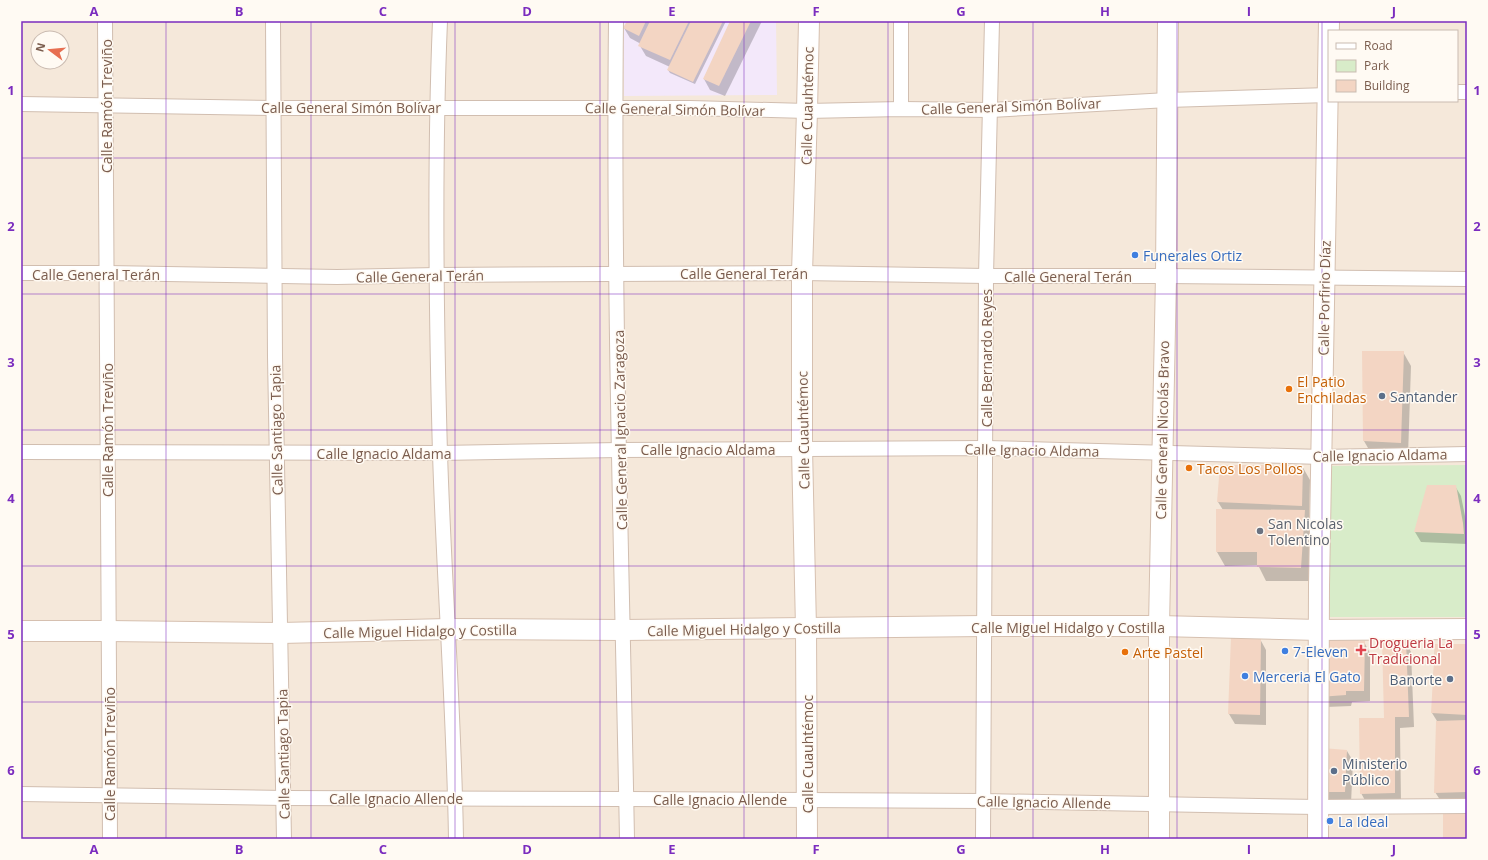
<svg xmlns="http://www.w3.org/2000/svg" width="1488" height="860" viewBox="0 0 1488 860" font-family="'Open Sans',sans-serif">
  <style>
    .residential { fill: #f5e8da; fill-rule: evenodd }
    .education { fill: #f3e8fa }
    .green { fill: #d8ecc9 }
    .shadow { fill: #0003 }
    .building { fill: #f3d5c3 }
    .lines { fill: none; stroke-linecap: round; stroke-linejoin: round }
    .street-casing { stroke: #d1beb0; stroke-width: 16 }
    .secondary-casing { stroke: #d6c0b0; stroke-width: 22 }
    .street { stroke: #fff; stroke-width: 14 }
    .secondary { stroke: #fff; stroke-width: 20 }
    .grid { fill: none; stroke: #7b2cbf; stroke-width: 1; stroke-opacity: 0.55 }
    .shop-dot { fill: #3f7fe0; stroke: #fffaf3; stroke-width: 1.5 }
    .food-dot { fill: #e8710a; stroke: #fffaf3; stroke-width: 1.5 }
    .service-dot { fill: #5c6f8a; stroke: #fffaf3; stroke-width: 1.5 }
    .worship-dot { fill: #6b7280; stroke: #fffaf3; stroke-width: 1.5 }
    .health-dot { fill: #e0444e; stroke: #fffaf3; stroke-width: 1.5 }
    .labels { text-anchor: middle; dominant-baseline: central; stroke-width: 3; stroke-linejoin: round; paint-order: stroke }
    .street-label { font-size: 14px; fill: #7a5c4d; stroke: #fffaf3 }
    .shop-label { font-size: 14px; fill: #366cbe; stroke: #fffaf3; text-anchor: start }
    .food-label { font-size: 14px; fill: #c56008; stroke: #fffaf3; text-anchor: start }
    .service-label { font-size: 14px; fill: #4e5e75; stroke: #fffaf3; text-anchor: start }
    .worship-label { font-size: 14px; fill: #5b616d; stroke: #fffaf3; text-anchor: start }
    .health-label { font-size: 14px; fill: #be3a42; stroke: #fffaf3; text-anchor: start }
    .neatline { fill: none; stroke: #7b2cbf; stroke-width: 1.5 }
    .grid-label { font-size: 13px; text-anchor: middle; font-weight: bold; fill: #7b2cbf }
  </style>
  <rect width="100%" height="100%" fill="#fdf6ec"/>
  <path class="residential" d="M21,21H1467V839H21ZM1329,31H1457V101H1329ZM38,38H62V62H38Z"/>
  <path class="education" d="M623,21H776L777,95L624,96Z"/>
  <path class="green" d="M1467,465V617H1325V466Z"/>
  <g class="shadow">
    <path d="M628,21H726L695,84L670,73L668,70L670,67L646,56L640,46L641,44L630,38L624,28Z"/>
    <path d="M731,21H762L725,96L710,90L704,79Z"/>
    <path d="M1403,352L1411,366L1408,456L1372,455L1364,441Z"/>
    <path d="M1302,466L1310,480L1309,520L1312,525L1309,581H1266L1258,565L1225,566L1217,552L1223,510L1218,502Z"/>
    <path d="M1455,486L1461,496L1467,526V544L1421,542L1415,532Z"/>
    <path d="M1260,639L1266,650V725L1235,724L1229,714Z"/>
    <path d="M1405,641L1411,652L1414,727L1400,728L1401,803L1367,804L1361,793L1385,719Z"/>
    <path d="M1364,642L1370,653V701L1352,702L1351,706L1326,707L1320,697Z"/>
    <path d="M1435,645H1467V806H1444L1435,792L1437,721L1432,713Z"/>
    <path d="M1347,751L1353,761L1351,803L1329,802L1323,792Z"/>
  </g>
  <g class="building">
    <path d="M627,21H646L639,36L623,28Z"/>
    <path d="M650,21H689L670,60L638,46Z"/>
    <path d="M691,21H723L693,82L667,70Z"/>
    <path d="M730,21H751L719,86L703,79Z"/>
    <path d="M1362,351H1404L1401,443L1363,441Z"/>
    <path d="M1220,465H1303L1302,506L1217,502Z"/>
    <path d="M1427,485H1456L1463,523L1464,534L1414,532Z"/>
    <path d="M1216,509L1305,510L1301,568L1257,567V552H1216Z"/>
    <path d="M1231,637L1261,638L1260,715L1228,714Z"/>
    <path d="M1320,640L1365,641L1364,691H1346V695L1319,697Z"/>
    <path d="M1382,640H1406L1409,717H1395V793L1360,794L1359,718H1384Z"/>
    <path d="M1435,644H1467V715L1431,713Z"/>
    <path d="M1467,720V792L1434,793L1436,721Z"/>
    <path d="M1322,748L1347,750L1345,792H1322Z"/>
    <path d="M1443,812L1467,813V839H1443Z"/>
  </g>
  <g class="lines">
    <g class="street-casing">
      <g id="street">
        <path d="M105,21L110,839"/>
        <path d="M273,21L275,357L284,839"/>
        <path d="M440,21C434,165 436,309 440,453C444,582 454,710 456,839"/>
        <path d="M616,21C613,294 622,566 627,839"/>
        <path d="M1457,92H1467"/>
        <path d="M21,104L274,108H690L807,111L901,109L991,110L1168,100L1329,95"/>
        <path d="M901,109V21"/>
        <path d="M21,273H107L337,277L437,275L802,273L986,276H1166L1467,279"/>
        <path d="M21,452L440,453L620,450L986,448L1322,457L1467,454"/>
        <path d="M21,794L284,798L627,799L983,801L1318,807L1467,806"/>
        <path d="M983,839L986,276L992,21"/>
      </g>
    </g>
    <g class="secondary-casing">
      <g id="secondary">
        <path d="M21,631H108L281,633L448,629L623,630L984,626H1159L1318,630L1467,629"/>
        <path d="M807,839L806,628L802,448V273L807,111L809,21"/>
        <path d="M1159,839V626L1166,276L1168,21"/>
        <path d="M1318,839L1319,586L1329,21"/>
      </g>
    </g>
    <use href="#street" class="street"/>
    <use href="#secondary" class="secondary"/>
  </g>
  <path class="grid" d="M166,21V839M311,21V839M455,21V839M600,21V839M744,21V839M888,21V839M1033,21V839M1177,21V839M1322,21V839M21,158H1467M21,294H1467M21,430H1467M21,566H1467M21,702H1467"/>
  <g class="shop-dot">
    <circle cx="1135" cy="255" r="4"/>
    <circle cx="1285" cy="651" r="4"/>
    <circle cx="1245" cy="676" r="4"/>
    <circle cx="1330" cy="821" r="4"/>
  </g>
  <g class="food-dot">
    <circle cx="1289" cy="389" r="4"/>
    <circle cx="1189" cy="468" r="4"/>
    <circle cx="1125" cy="652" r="4"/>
  </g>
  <g class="service-dot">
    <circle cx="1382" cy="396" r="4"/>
    <circle cx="1450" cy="679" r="4"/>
    <circle cx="1334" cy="771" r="4"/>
  </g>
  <circle class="worship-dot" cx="1260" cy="531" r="4"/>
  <path class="health-dot" d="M1359 644h4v4h4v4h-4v4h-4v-4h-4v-4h4z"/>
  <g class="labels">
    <g class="street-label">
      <text transform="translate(106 106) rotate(-90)">Calle Ramón Treviño</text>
      <text transform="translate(807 106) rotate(-89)">Calle Cuauhtémoc</text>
      <text transform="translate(1011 106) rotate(-2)">Calle General Simón Bolívar</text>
      <text x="351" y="107">Calle General Simón Bolívar</text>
      <text transform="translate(675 109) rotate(1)">Calle General Simón Bolívar</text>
      <text x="744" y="273">Calle General Terán</text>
      <text x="96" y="274">Calle General Terán</text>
      <text transform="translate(420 276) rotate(-1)">Calle General Terán</text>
      <text x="1068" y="276">Calle General Terán</text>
      <text transform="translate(1324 298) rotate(-89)">Calle Porfirio Díaz</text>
      <text transform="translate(986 358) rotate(-90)">Calle Bernardo Reyes</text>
      <text transform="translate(107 430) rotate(-90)">Calle Ramón Treviño</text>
      <text transform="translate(276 430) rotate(-91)">Calle Santiago Tapia</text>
      <text transform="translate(620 430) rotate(-91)">Calle General Ignacio Zaragoza</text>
      <text transform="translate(803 430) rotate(-91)">Calle Cuauhtémoc</text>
      <text transform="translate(1162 430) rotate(-89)">Calle General Nicolás Bravo</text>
      <text x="708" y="449">Calle Ignacio Aldama</text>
      <text transform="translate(1032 450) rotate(1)">Calle Ignacio Aldama</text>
      <text x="384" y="453">Calle Ignacio Aldama</text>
      <text transform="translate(1380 455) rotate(-1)">Calle Ignacio Aldama</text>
      <text x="1068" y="627">Calle Miguel Hidalgo y Costilla</text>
      <text transform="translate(744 629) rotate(-1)">Calle Miguel Hidalgo y Costilla</text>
      <text transform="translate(420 631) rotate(-1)">Calle Miguel Hidalgo y Costilla</text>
      <text transform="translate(109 754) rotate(-90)">Calle Ramón Treviño</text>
      <text transform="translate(283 754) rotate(-91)">Calle Santiago Tapia</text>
      <text transform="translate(807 754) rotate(-90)">Calle Cuauhtémoc</text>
      <text x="396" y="798">Calle Ignacio Allende</text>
      <text x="720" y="799">Calle Ignacio Allende</text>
      <text transform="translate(1044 802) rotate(1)">Calle Ignacio Allende</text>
    </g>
    <g class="shop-label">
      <text x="1143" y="255">Funerales Ortiz</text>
      <text x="1293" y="651">7-Eleven</text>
      <text x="1253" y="676">Merceria El Gato</text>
      <text x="1338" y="821">La Ideal</text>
    </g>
    <g class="food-label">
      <text x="1297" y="381">El Patio<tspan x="1297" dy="16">Enchiladas</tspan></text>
      <text x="1197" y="468">Tacos Los Pollos</text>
      <text x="1133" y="652">Arte Pastel</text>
    </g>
    <g class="service-label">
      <text x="1390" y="396">Santander</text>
      <text x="1442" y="679" text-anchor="end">Banorte</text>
      <text x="1342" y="763">Ministerio<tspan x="1342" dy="16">Público</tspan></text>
    </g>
    <g class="worship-label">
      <text x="1268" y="523">San Nicolas<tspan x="1268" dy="16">Tolentino</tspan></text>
    </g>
    <g class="health-label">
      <text x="1369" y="642">Drogueria La<tspan x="1369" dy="16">Tradicional</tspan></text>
    </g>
  </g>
  <rect width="1488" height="860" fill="none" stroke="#fffaf3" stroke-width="44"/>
  <rect x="1328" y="30" width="130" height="72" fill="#fffaf3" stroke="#cabbb1"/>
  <rect x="1336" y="43" width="20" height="6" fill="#ffffff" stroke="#cabbb1"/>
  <text x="1364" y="50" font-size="12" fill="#7a5c4d">Road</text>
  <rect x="1336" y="60" width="20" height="12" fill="#d8ecc9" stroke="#cabbb1"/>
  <text x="1364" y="70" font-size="12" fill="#7a5c4d">Park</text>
  <rect x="1336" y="80" width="20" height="12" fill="#f3d5c3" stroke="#cabbb1"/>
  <text x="1364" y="90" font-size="12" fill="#7a5c4d">Building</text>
  <g transform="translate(50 50) rotate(286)"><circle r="19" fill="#fffaf3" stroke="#cabbb1"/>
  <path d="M0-3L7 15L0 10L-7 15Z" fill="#e76f51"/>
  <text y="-6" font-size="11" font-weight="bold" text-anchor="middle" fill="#7a5c4d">N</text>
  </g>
  <rect x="22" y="22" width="1444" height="816" class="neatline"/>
  <g class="grid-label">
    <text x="94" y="16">A</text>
    <text x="239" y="16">B</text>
    <text x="383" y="16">C</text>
    <text x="527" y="16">D</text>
    <text x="672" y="16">E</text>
    <text x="816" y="16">F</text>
    <text x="961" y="16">G</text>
    <text x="1105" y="16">H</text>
    <text x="1249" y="16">I</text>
    <text x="1394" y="16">J</text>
    <text x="11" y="95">1</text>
    <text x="1477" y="95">1</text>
    <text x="11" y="231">2</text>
    <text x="1477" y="231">2</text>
    <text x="11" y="367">3</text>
    <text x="1477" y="367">3</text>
    <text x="11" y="503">4</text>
    <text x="1477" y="503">4</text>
    <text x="11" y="639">5</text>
    <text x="1477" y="639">5</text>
    <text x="11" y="775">6</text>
    <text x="1477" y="775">6</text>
    <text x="94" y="854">A</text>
    <text x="239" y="854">B</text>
    <text x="383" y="854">C</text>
    <text x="527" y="854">D</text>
    <text x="672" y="854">E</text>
    <text x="816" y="854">F</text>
    <text x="961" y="854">G</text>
    <text x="1105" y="854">H</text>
    <text x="1249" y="854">I</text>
    <text x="1394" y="854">J</text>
  </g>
</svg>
